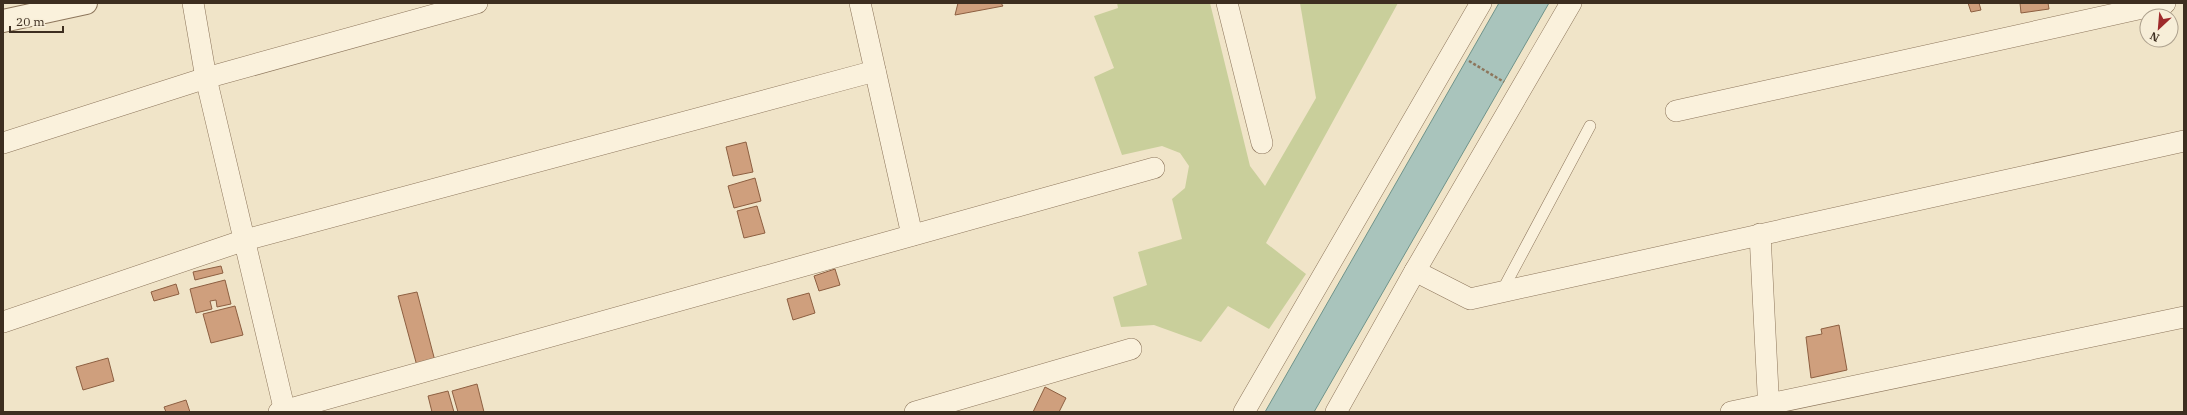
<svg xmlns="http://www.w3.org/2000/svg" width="2187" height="415" viewBox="0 0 2187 415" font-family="'IBM Plex Serif',serif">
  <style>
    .green { fill: #c9cf9b }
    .water { fill: #a9c4bc; stroke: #6f938a }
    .building { fill: #cf9f7d; stroke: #8d5f41 }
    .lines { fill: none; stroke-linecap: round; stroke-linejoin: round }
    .service-casing { stroke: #8d765c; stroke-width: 12 }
    .minor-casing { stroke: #8d765c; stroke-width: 22 }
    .tertiary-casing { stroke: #8d765c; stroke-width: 24 }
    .path { stroke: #8d765c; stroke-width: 2.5; stroke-dasharray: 3 2; stroke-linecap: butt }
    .service { stroke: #faf1dc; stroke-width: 11 }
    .minor { stroke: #faf1dc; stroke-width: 21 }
    .tertiary { stroke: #faf1dc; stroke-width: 22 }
  </style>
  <rect width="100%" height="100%" fill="#f0e4c8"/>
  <path class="green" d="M1117,3H1210L1250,166L1265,186L1316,98L1300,3H1398L1266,243L1306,274L1269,329L1228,306L1201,342L1154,325L1121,327L1113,297L1147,285L1138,252L1182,239L1172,199L1185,188L1189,166L1180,153L1162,146L1122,155L1094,77L1114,68L1094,16L1118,8Z"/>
  <path class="water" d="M1499,3H1549L1314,412H1265Z"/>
  <g class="building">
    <path d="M958,3H1001L1003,6L955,15Z"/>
    <path d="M1968,3H1979L1981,10L1971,12Z"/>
    <path d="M2020,3H2048L2049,9L2021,13Z"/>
    <path d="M746,142L753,172L733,176L726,147Z"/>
    <path d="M755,178L761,201L734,208L728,186Z"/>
    <path d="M757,206L765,233L744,238L737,211Z"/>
    <path d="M221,266L223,273L195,280L193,272Z"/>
    <path d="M835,269L840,285L819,291L814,276Z"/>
    <path d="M225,280L231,304L217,307L216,300L210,301L212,309L196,313L190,289Z"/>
    <path d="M176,284L179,294L154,301L151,292Z"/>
    <path d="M417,292L435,361L417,366L398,296Z"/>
    <path d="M809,293L815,313L793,320L787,299Z"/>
    <path d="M235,306L243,335L211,343L203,314Z"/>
    <path d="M1839,325L1847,370L1811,378L1806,337L1822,334L1821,329Z"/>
    <path d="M108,358L114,381L83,390L76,367Z"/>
    <path d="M477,384L484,412H458L452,391Z"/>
    <path d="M1045,387L1066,398L1059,412H1033Z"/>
    <path d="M448,391L454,412H432L428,396Z"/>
    <path d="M186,400L190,412H166L164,407Z"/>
  </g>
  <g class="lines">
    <g class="service-casing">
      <path id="service" d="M1501,293L1590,126"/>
    </g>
    <g class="minor-casing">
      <g id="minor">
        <path d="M193,3L206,78L285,412"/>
        <path d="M860,3L912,235"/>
        <path d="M1227,3L1262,143"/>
        <path d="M1676,111L2165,3"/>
        <path d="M3,143L206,78L477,3"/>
        <path d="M1760,234L1769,412"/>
        <path d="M1415,271L1470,299L2184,141"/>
        <path d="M3,322L245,240L875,71"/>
        <path d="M279,412L1154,168"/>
        <path d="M915,412L1131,349"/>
        <path d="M1244,412L1481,3"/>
        <path d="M1336,412L1415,271L1571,3"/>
        <path d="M1731,412L2184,317"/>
      </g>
    </g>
    <g class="tertiary-casing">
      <path id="tertiary" d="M3,21L86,3"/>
    </g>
    <path class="path" d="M1469,61L1504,82"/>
    <use href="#service" class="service"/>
    <use href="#minor" class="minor"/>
    <use href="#tertiary" class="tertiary"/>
  </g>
  <rect width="2187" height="415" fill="none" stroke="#3d2e20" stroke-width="8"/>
  <g transform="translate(2159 28) rotate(206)"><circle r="19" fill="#f7eed8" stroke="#ada18e"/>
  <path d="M0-3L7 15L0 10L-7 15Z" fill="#9e2a2b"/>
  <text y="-6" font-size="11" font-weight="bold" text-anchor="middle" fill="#3d2e20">N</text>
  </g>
  <path d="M10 26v6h53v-6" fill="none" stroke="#3d2e20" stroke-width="2"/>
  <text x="16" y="26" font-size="12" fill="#3d2e20" stroke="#f7eed8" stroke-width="3" paint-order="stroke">20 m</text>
</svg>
